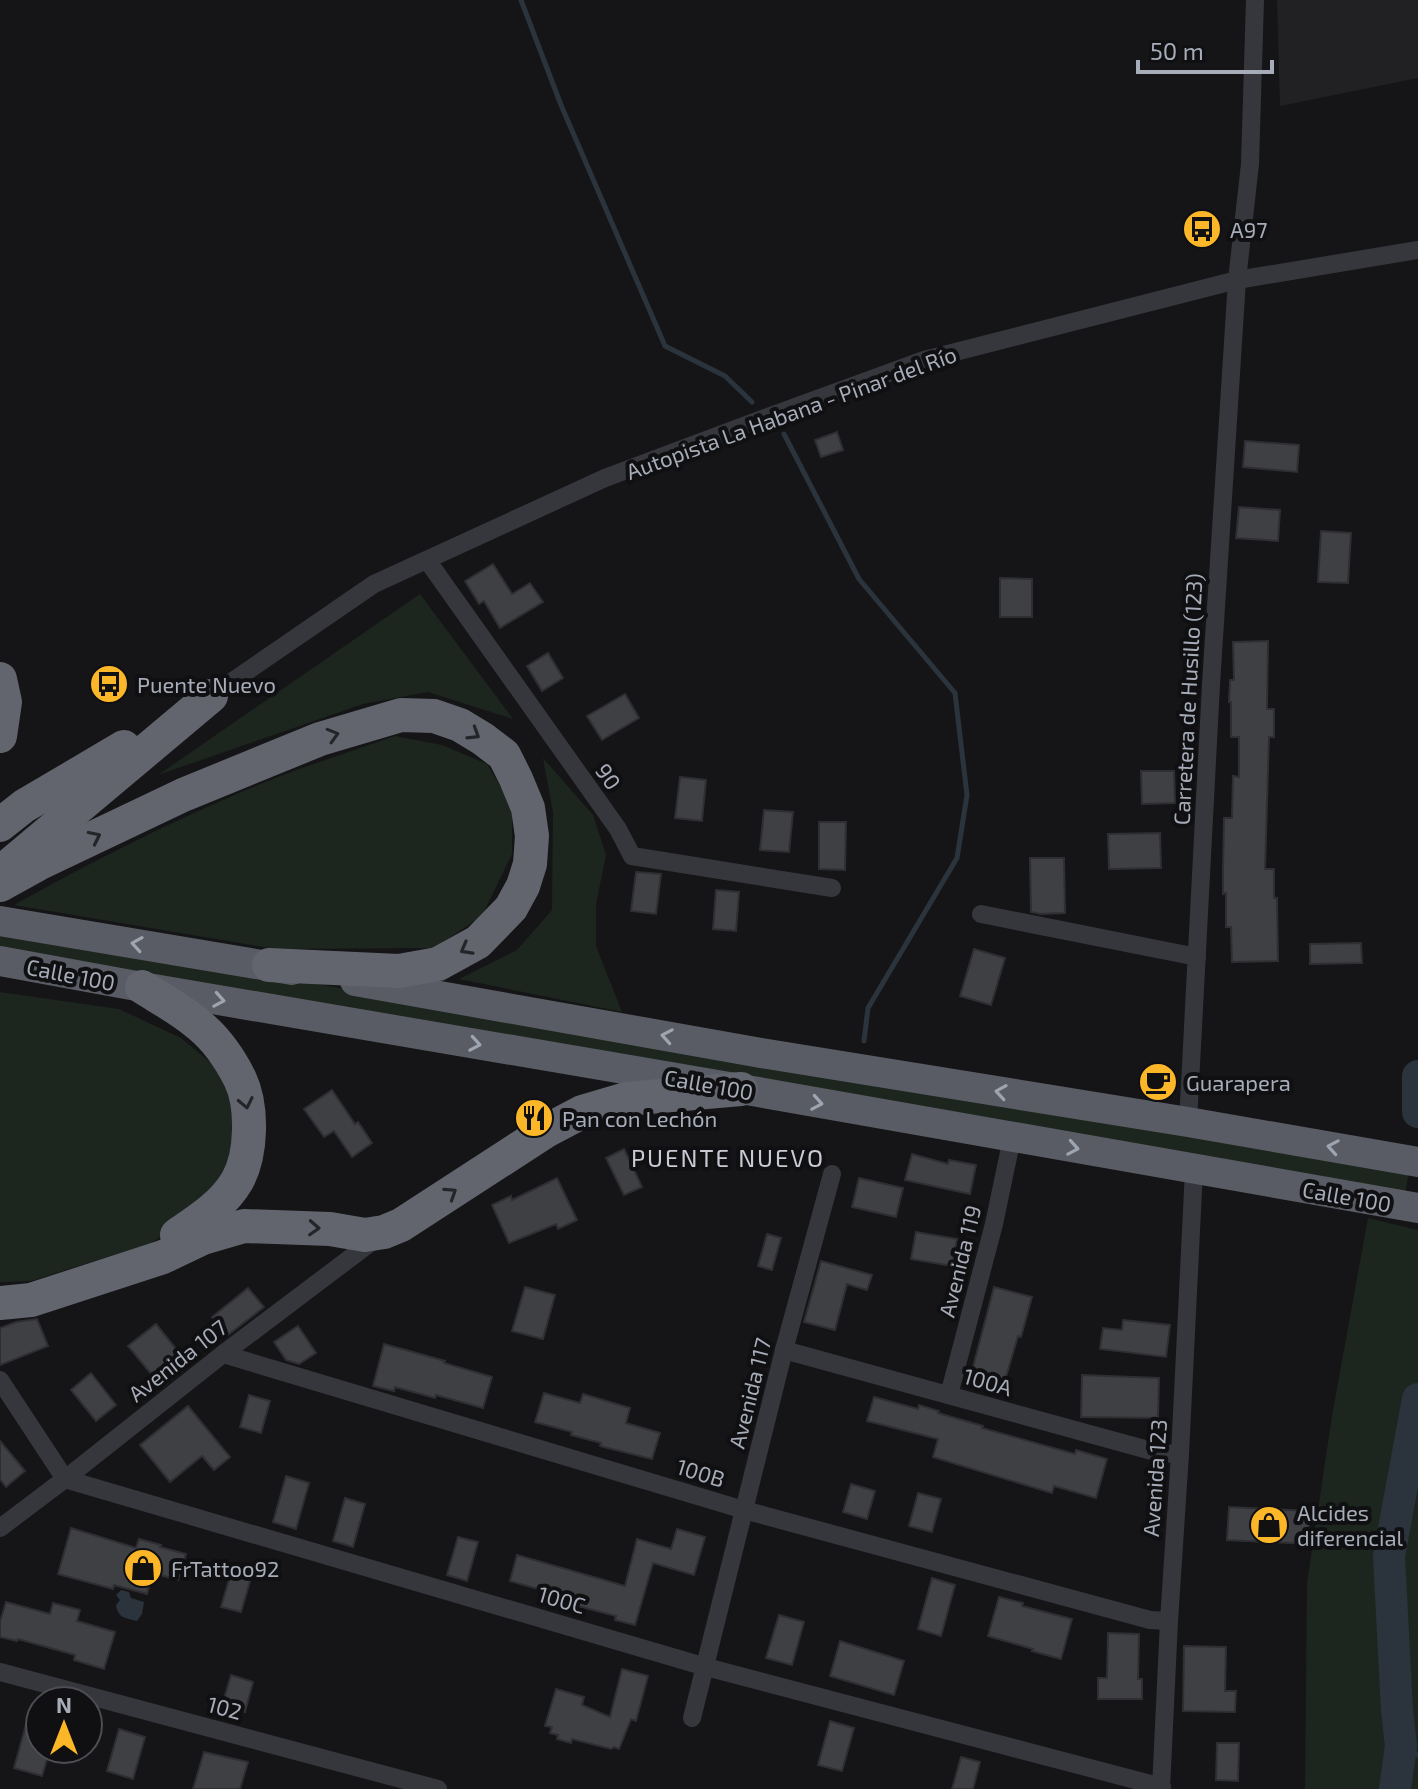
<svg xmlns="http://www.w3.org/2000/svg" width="1418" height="1789" viewBox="0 0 1418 1789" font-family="'Exo 2',sans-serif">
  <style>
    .built { fill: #212124 }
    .green { fill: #1d261e }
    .water { fill: #2b343c }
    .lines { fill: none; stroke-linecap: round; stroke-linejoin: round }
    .stream { stroke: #2b343c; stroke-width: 5 }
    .river { stroke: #2b343c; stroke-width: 32 }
    .building { fill: #3f4044; stroke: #2f2f33; stroke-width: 2 }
    .minor { stroke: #36373d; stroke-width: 18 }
    .trunk { stroke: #5a5c65; stroke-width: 30 }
    .motorway { stroke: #62656e; stroke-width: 34 }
    .oneway { stroke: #242529 }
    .oneway2 { stroke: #9ea4b0 }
    .labels { text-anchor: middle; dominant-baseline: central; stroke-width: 8; stroke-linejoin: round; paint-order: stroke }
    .poi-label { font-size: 22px; fill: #a6acb8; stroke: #101012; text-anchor: start }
    .street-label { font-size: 22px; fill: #a6acb8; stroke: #101012 }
    .neighbourhood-label { font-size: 24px; letter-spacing: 2px; fill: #c8cbd4; stroke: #101012 }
  </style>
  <rect width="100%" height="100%" fill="#151517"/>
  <path class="built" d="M1277,0H1418V78L1280,106Z"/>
  <g class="green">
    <path d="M420,594L513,719L428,692L363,704L158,775Z"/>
    <path d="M395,736L442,745L487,764L512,806V854L482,916L434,948L275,949L14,905C91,862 170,822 251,788C298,768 347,753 395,736Z"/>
    <path d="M543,758L593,815L606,855L596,904V946L622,1012L459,979L517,950L552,910L553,812Z"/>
    <path d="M0,932L176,960L1409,1171L1405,1194L0,950Z"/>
    <path d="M0,992L119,1009L181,1038L222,1072L236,1109L237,1145L226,1178L190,1216L151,1243L31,1281L0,1282Z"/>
    <path d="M1368,1218L1418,1230V1789H1305L1307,1584L1332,1416Z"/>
  </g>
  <path class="water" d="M121,1590L129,1592L131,1598L144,1602L142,1614L137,1621C125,1618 118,1618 116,1605L120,1600L116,1595Z"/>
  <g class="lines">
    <g class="stream">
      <path d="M521,0L561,105L665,346L725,376L752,402"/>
      <path d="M784,434L859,579L955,693L967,795L957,858L868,1008L864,1041"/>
      <path d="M1401,1746L1418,1755"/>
    </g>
    <g class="river">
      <path d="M1418,1076V1112"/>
      <path d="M1395,1789L1401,1746L1397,1710L1389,1556L1418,1399"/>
    </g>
  </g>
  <g class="building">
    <path d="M837,432L843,450L821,457L815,440Z"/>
    <path d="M1245,441L1299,445L1297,472L1243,467Z"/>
    <path d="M1239,507L1280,510L1278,541L1236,538Z"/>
    <path d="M1321,531L1351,533L1348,583L1318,582Z"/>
    <path d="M493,564L512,594L530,583L543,602L500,628L484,601L479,604L465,581Z"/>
    <path d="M1000,578L1032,579V617H1000Z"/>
    <path d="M1268,641L1267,709H1274V737H1269L1265,869H1274V898H1277L1278,961L1232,962L1231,927H1226V893L1223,894V870L1224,818H1232L1233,776L1239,777V737H1231V702H1229L1230,680H1234L1233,642Z"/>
    <path d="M548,653L563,678L542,691L527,666Z"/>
    <path d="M625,694L639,718L602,740L587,716Z"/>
    <path d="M1141,771H1174L1175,803L1142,804Z"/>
    <path d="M680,777L706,780L702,821L675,818Z"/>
    <path d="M764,810L793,812L789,852L760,850Z"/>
    <path d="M819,822H846L845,870L819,869Z"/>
    <path d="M1160,833L1161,868L1109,869L1108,834Z"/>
    <path d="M1030,858H1064L1065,913L1041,914L1031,912Z"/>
    <path d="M636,872L661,874L656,914L631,911Z"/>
    <path d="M716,890L739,892L736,931L713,929Z"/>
    <path d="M1361,943L1362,963L1310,964V944Z"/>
    <path d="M974,949L1005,958L991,1005L960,996Z"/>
    <path d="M332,1090L355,1124L358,1122L372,1143L352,1157L334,1131L324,1137L304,1109Z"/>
    <path d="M624,1149L642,1187L624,1195L606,1158Z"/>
    <path d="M912,1154L948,1164L949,1160L976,1165L970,1194L905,1180Z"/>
    <path d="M557,1178L577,1220L558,1229L556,1224L509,1243L492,1205L511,1196L512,1200Z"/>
    <path d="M859,1178L903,1188L896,1217L852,1207Z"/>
    <path d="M916,1232L957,1239L952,1266L911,1259Z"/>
    <path d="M767,1234L781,1238L772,1270L758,1266Z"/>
    <path d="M821,1261L872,1275L867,1290L847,1284L835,1330L804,1322Z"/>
    <path d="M525,1287L555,1295L543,1339L512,1331Z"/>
    <path d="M994,1287L1032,1297L1021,1337L1018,1336L1005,1380L972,1371Z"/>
    <path d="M248,1288L264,1307L228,1335L212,1317Z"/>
    <path d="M37,1319L48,1346L0,1365V1328L16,1322Z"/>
    <path d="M1123,1320L1170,1325L1166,1357L1100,1349L1103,1328L1122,1330Z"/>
    <path d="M156,1324L189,1365L162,1387L128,1346Z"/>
    <path d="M298,1326L316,1353L299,1364L286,1360L274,1342Z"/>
    <path d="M384,1344L445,1361L444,1363L492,1377L483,1408L436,1395L435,1398L395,1387L394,1391L373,1386Z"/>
    <path d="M91,1373L116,1405L96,1421L71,1390Z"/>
    <path d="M1082,1375L1159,1378L1158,1418L1081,1417Z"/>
    <path d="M544,1393L580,1403L583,1394L630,1408L626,1423L660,1433L652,1459L600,1446L601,1443L571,1435L572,1432L535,1422Z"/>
    <path d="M249,1395L270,1401L261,1433L240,1427Z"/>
    <path d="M874,1397L918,1409L919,1405L939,1411L938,1413L983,1426L982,1428L1075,1454L1076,1450L1107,1459L1096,1498L1054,1486L1052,1493L933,1457L938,1439L867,1421Z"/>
    <path d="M188,1406L230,1457L214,1470L202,1456L170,1482L140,1445Z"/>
    <path d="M0,1441L25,1471L6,1487L0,1479Z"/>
    <path d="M286,1476L309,1483L296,1529L273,1522Z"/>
    <path d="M851,1484L875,1491L867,1519L843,1512Z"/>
    <path d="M918,1493L941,1499L932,1532L909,1526Z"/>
    <path d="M345,1498L365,1504L353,1547L333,1541Z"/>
    <path d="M1229,1507L1309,1511L1308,1544L1227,1540Z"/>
    <path d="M71,1528L136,1548L139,1539L161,1545L160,1547L186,1554L178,1580L153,1573L147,1594L114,1585L113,1589L58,1574Z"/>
    <path d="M677,1529L705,1537L694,1575L653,1563L635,1625L615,1620L616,1616L555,1600L556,1594L510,1581L517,1555L625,1586L637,1539L671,1549Z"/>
    <path d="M458,1537L478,1542L467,1581L447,1575Z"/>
    <path d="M233,1566L253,1571L241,1612L221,1607Z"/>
    <path d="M932,1578L955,1585L941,1636L918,1629Z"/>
    <path d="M999,1597L1023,1603L1022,1606L1072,1619L1061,1659L1032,1651L1033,1649L988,1636Z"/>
    <path d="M6,1602L50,1614L53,1603L80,1610L77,1621L115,1632L104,1669L74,1660L75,1655L18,1639L17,1641L0,1637V1622Z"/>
    <path d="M779,1615L804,1622L792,1665L766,1658Z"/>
    <path d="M1108,1633L1139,1634L1138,1679H1142V1699H1098V1678H1107Z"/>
    <path d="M840,1641L904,1661L894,1695L830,1676Z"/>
    <path d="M1184,1646L1226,1647L1225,1691H1236L1235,1712L1183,1711Z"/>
    <path d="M622,1669L648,1676L636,1721L631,1719L619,1749L614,1747L611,1749L572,1739L571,1743L557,1739L558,1735L550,1733L552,1727L545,1726L556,1689L584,1697L582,1705L610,1717Z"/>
    <path d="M231,1675L253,1682L245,1712L222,1706Z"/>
    <path d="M27,1721L40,1724V1749H50L42,1776L14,1768Z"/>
    <path d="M830,1721L854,1728L842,1771L818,1765Z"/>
    <path d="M119,1729L145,1737L133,1779L107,1771Z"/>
    <path d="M1217,1743H1239L1238,1781L1216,1780Z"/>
    <path d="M204,1752L248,1762L240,1789H193Z"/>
    <path d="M961,1757L980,1762L973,1789H952Z"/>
  </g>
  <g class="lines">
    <g class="minor">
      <path d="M427,560L618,829L632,856L832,888"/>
      <path d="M211,696L374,584L605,478L765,418L924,360L1237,280L1418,250"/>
      <path d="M981,914L1197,957"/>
      <path d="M1188,1122L1211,685L1237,280L1250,164L1255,0"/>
      <path d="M784,1350L1159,1453L1180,1454"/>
      <path d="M223,1354L744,1510L1150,1620L1169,1621"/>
      <path d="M0,1380L65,1479L706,1667L1162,1787"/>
      <path d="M949,1395L994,1224L1012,1138"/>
      <path d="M0,1528L65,1479L223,1354L378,1237"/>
      <path d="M0,1672L438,1789"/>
      <path d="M692,1718L784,1350L832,1174"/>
      <path d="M1161,1789L1169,1621L1180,1454L1194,1170"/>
    </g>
    <g class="trunk">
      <path d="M0,921L292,970"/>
      <path d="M0,961L142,987L741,1089L1418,1208"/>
      <path d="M355,981L761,1053L1188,1122L1418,1162"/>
    </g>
    <g class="motorway">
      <path d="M0,679L5,702L0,736"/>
      <path d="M0,825L24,806L124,747"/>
      <path d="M12,863L211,696"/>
      <path d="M0,885L38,864L183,795L320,739L401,715L434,716L460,725L483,739L504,755L516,779L528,808L532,836L530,864L523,886L511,908L478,942L438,964L399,971L269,965"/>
      <path d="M142,987C161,999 182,1010 199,1025C216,1039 230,1059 240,1079C253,1106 252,1155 237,1181C223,1205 199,1220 177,1235"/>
      <path d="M0,1303L31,1300L163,1257L203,1238L244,1226L330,1229L365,1235L384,1232L401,1225L546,1131L582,1112L626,1099L741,1089"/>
    </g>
  </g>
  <defs><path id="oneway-chevron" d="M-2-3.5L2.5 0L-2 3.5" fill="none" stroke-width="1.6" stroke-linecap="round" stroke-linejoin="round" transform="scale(2)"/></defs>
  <g class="oneway">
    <use href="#oneway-chevron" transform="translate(474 734) rotate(32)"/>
    <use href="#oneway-chevron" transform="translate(333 735) rotate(-16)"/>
    <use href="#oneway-chevron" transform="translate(95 837) rotate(-26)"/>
    <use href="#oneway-chevron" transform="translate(466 949) rotate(151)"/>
    <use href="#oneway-chevron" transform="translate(246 1103) rotate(78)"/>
    <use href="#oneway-chevron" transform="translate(451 1193) rotate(-33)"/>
    <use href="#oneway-chevron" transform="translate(314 1228) rotate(3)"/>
  </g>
  <g class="oneway2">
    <use href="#oneway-chevron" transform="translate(137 944) rotate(-171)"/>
    <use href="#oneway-chevron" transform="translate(219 1000) rotate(10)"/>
    <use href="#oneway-chevron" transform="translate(667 1036) rotate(-170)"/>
    <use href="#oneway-chevron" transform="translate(475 1044) rotate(10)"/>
    <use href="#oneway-chevron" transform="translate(1001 1092) rotate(-171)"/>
    <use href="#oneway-chevron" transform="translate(817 1103) rotate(10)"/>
    <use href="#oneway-chevron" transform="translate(1333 1147) rotate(-170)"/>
    <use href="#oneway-chevron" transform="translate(1073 1148) rotate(10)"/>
  </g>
  <defs>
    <g id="bus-disc" transform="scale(2)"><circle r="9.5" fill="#fcb729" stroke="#101012"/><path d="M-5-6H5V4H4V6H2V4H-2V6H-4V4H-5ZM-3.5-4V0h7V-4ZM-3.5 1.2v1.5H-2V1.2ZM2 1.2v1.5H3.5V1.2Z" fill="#111"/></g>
    <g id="cafe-disc" transform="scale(2)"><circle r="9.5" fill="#fcb729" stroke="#101012"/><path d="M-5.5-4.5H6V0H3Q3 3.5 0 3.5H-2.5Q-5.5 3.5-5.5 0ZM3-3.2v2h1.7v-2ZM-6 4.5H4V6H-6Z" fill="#111"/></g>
    <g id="restaurant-disc" transform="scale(2)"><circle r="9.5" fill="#fcb729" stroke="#101012"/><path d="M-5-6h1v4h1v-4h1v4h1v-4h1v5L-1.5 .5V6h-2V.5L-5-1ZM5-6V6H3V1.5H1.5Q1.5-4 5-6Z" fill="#111"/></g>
    <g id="shop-disc" transform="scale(2)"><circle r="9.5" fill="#fcb729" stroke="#101012"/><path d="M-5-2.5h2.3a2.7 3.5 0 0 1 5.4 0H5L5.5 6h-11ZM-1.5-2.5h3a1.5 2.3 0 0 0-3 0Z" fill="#111"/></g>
  </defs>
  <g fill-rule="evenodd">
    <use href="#bus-disc" x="1202" y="229"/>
    <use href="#bus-disc" x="109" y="684"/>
    <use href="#cafe-disc" x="1158" y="1082"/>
    <use href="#restaurant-disc" x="534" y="1118"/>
    <use href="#shop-disc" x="1269" y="1525"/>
    <use href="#shop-disc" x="143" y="1568"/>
  </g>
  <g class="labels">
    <g class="poi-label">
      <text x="1230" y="229">A97</text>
      <text x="137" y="684">Puente Nuevo</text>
      <text x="1186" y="1082">Guarapera</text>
      <text x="562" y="1118">Pan con Lechón</text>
      <text x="1297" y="1512">Alcides<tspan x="1297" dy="25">diferencial</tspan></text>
      <text x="171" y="1568">FrTattoo92</text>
    </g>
    <g class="street-label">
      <text transform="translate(791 412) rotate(-20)">Autopista La Habana - Pinar del Río</text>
      <text transform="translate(1187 699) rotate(-87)">Carretera de Husillo (123)</text>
      <text transform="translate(609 776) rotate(55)">90</text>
      <text transform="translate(71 974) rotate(11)">Calle 100</text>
      <text transform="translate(709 1084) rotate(10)">Calle 100</text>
      <text transform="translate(1347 1196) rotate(10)">Calle 100</text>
      <text transform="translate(959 1261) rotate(-76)">Avenida 119</text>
      <text transform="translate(177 1360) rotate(-38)">Avenida 107</text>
      <text transform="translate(988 1381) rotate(16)">100A</text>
      <text transform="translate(749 1393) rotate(-76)">Avenida 117</text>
      <text transform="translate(701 1472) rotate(17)">100B</text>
      <text transform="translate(1154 1478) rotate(-86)">Avenida 123</text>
      <text transform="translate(562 1599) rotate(16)">100C</text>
      <text transform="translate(225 1707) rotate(15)">102</text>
    </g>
    <g class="neighbourhood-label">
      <text x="728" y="1157">PUENTE NUEVO</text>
    </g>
  </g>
  <g transform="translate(64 1725)"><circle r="38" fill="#101012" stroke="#4c4e54" stroke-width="2"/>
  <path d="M0-6L14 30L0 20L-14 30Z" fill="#fcb729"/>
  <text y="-12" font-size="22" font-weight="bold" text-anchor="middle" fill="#a6acb8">N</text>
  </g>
  <path d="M1138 60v12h134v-12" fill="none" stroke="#a6acb8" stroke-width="4"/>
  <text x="1150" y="60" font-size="24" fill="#a6acb8" stroke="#101012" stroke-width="6" paint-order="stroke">50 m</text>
</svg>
